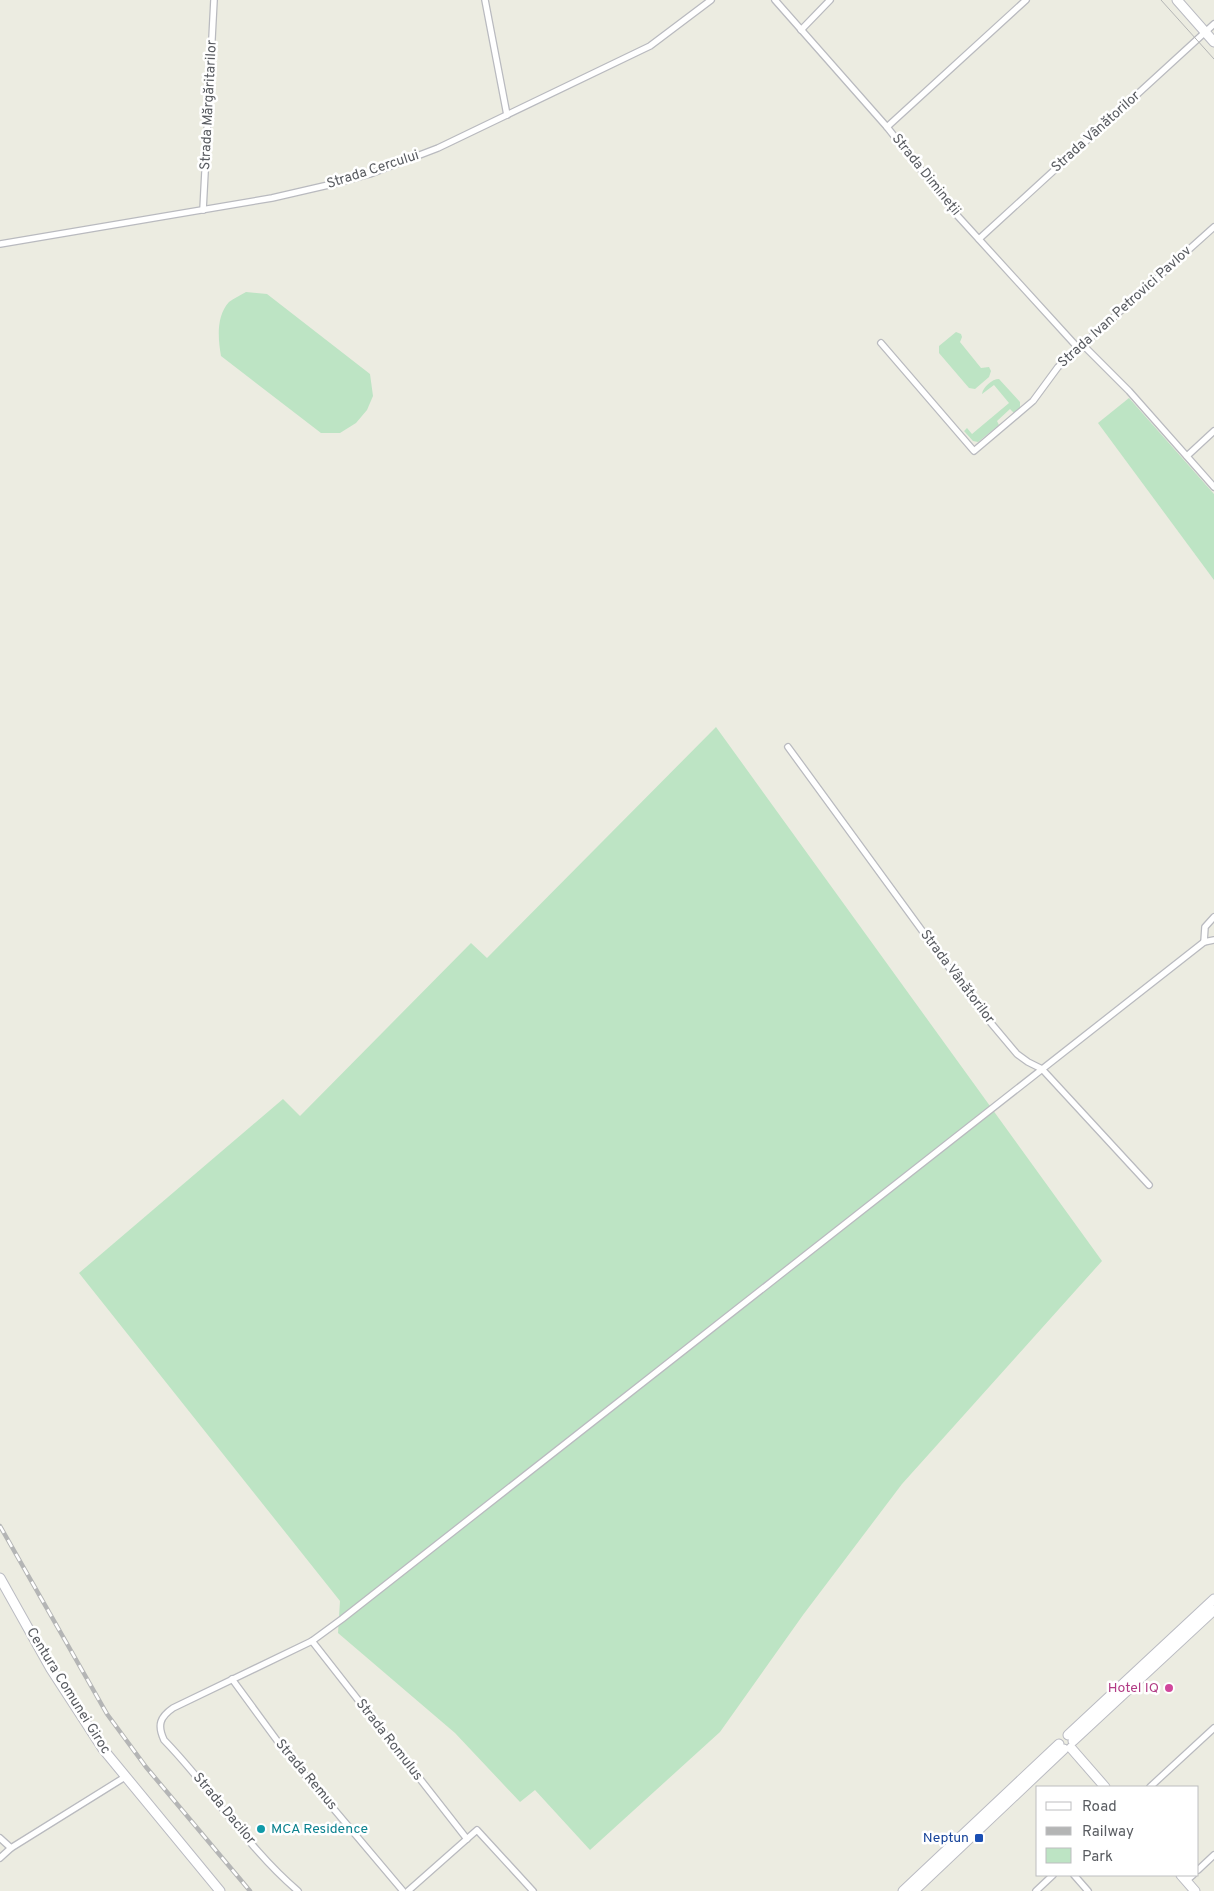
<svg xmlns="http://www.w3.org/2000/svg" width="1214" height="1891" viewBox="0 0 1214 1891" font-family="Overpass,sans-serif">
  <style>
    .green { fill: #bde4c4 }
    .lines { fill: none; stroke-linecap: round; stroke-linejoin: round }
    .street-casing { stroke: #b9babf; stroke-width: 8 }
    .secondary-casing { stroke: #babbc2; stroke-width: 11 }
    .street { stroke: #fff; stroke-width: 5.5 }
    .secondary { stroke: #fff; stroke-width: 9 }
    .tram { stroke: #b4b5b5; stroke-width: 1 }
    .rail-casing { stroke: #b4b5b5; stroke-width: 4.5 }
    .rail { stroke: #fff; stroke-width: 2.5; stroke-dasharray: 8; stroke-linecap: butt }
    .hotel-dot { fill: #d1479c; stroke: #fff; stroke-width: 2 }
    .culture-dot { fill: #0f9aa8; stroke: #fff; stroke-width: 2 }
    .transit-dot { fill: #1a4fb4; stroke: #fff; stroke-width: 2 }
    .labels { text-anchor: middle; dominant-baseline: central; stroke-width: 5; stroke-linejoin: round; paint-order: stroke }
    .street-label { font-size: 14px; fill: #595c61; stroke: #fff }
    .hotel-label { font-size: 14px; fill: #b23c85; stroke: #fff; text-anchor: end }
    .culture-label { font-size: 14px; fill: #0d838f; stroke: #fff; text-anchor: start }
    .transit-label { font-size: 14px; fill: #164399; stroke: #fff; text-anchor: end }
  </style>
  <rect width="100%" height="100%" fill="#ecece1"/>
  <g class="green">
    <path d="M246,292L267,294L370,374L373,396L367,410L356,423L340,433H321L221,356C218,339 216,316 229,302C234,298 241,295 246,292Z"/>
    <path d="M956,332L961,334L962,337L960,342L981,368L989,367L991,371L989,377L975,389L969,388L939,353V346Z"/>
    <path d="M999,379L1020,402V410L1015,414L1010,409L997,421L999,425L978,442L973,441L964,431L967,428L972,434L1009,403L994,385L982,394C983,387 992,379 999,379Z"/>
    <path d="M1129,398L1214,494V580L1098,423Z"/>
    <path d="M716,727L1102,1261L902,1484L803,1615L720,1732L590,1850L535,1790L520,1802L455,1733L338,1633L340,1601L79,1273L283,1099L300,1116L471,943L487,958Z"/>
  </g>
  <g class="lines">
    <g class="street-casing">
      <g id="street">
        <path d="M485,0L507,115"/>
        <path d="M775,0L887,127L955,213L1079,349"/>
        <path d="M801,30L830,0"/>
        <path d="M887,127L1026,0"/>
        <path d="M203,210L214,0"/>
        <path d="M979,239L1214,24"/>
        <path d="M0,244L272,198L337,183L370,174L438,148L650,46L711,0"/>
        <path d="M881,343L974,451L1033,401L1058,367L1214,227"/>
        <path d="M1083,345L1129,391L1214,487"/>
        <path d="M1187,456L1214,431"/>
        <path d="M788,747L980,1010L1017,1054L1028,1062L1042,1069L1149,1185"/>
        <path d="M1204,942L1205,927L1214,917"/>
        <path d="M312,1641L467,1839"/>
        <path d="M232,1679L284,1750L403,1891"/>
        <path d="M1150,1787L1214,1728"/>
        <path d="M0,1838L11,1848"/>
        <path d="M0,1858L11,1848L125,1777"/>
        <path d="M1198,1870L1214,1855"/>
        <path d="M1074,1875L1088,1891"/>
        <path d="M1186,1881L1193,1875"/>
        <path d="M298,1891C248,1849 211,1788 164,1740C157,1725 160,1717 173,1708L312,1641L342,1619L1204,942L1214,940"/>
        <path d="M408,1891L477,1830L533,1891"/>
        <path d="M1036,1891L1053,1875"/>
      </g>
    </g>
    <g class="secondary-casing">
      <g id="secondary">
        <path d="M1177,0L1214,42"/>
        <path d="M0,1578L51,1669L103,1749L220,1891"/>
        <path d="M1068,1735L1214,1599"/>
        <path d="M1073,1741L1214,1610"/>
        <path d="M1071,1748L1105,1787"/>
        <path d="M1181,1875L1195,1891"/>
        <path d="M903,1891L1059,1744"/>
        <path d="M914,1891L1064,1749"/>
      </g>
    </g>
    <use href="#street" class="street"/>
    <use href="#secondary" class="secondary"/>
    <path class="tram" d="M1161,0L1214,59"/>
    <g class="rail-casing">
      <path id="rail" d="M0,1526L107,1714L146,1767L250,1891"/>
    </g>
    <use href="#rail" class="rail"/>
  </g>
  <circle class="hotel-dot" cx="1169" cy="1688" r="5"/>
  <circle class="culture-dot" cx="261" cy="1829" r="5"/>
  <rect class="transit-dot" x="974" y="1833" width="10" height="10" rx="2.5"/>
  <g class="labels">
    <g class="street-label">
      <text transform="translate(209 105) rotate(-87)">Strada Mărgăritarilor</text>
      <text transform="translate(1096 132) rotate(-42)">Strada Vânătorilor</text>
      <text transform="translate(373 170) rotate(-18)">Strada Cercului</text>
      <text transform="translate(926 175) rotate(51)">Strada Dimineții</text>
      <text transform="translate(1125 307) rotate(-42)">Strada Ivan Petrovici Pavlov</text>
      <text transform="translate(957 977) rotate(53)">Strada Vânătorilor</text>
      <text transform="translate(68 1691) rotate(58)">Centura Comunei Giroc</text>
      <text transform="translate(389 1740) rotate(52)">Strada Romulus</text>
      <text transform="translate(306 1775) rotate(50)">Strada Remus</text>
      <text transform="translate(224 1809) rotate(50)">Strada Dacilor</text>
    </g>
    <g class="hotel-label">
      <text x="1159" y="1688">Hotel IQ</text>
    </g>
    <g class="culture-label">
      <text x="271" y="1829">MCA Residence</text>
    </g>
    <g class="transit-label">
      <text x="969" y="1838">Neptun</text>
    </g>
  </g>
  <rect x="1036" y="1786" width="162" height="90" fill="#ffffff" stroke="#bdbec0"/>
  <rect x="1046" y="1802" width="25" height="8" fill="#ffffff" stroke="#bdbec0"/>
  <text x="1082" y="1811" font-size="15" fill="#595c61">Road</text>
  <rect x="1046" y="1827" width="25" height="8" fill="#b4b5b5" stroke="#bdbec0"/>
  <text x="1082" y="1836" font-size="15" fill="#595c61">Railway</text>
  <rect x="1046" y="1848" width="25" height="15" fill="#bde4c4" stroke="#bdbec0"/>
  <text x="1082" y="1861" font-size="15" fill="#595c61">Park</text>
</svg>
